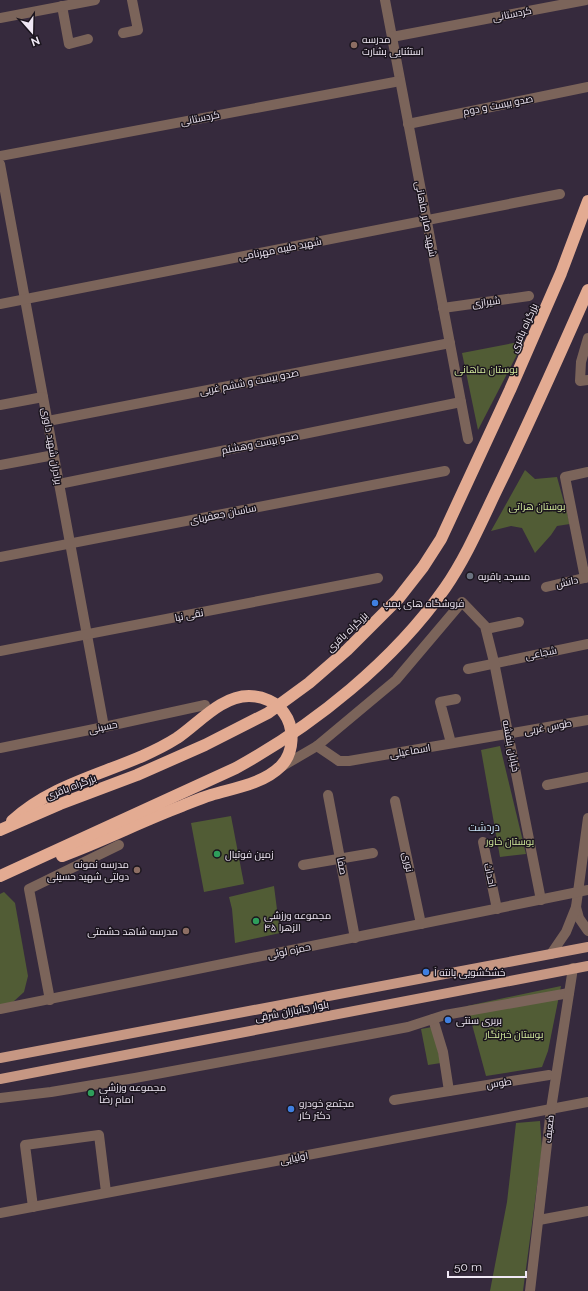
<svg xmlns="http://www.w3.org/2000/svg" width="588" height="1291" viewBox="0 0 588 1291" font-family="Raleway,Cairo,sans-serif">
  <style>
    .green { fill: #515c35 }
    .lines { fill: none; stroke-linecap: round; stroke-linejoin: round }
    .minor { stroke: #7b645a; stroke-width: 10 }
    .major { stroke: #c69783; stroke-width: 10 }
    .highway { stroke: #e3ab92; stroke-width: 12 }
    .education-dot { fill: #8d6e63; stroke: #1b151e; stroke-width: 1.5 }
    .worship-dot { fill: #6b7280; stroke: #1b151e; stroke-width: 1.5 }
    .shop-dot { fill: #3f7fe0; stroke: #1b151e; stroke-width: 1.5 }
    .leisure-dot { fill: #2e9e5b; stroke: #1b151e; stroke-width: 1.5 }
    .labels { text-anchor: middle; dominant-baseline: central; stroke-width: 3; stroke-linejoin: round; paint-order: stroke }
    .street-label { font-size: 10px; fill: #f0e8f5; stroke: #1b151e }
    .poi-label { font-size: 10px; fill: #f0e8f5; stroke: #1b151e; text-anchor: start }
    .park-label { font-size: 10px; fill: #d2ea9b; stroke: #1b151e }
    .neighbourhood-label { font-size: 11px; fill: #cae5fa; stroke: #1b151e }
  </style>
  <rect width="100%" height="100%" fill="#362a3d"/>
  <g class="green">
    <path d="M524,341L478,430L462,353Z"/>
    <path d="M525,470L535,479L557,477L570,524L557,526L551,535L535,553L522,528L511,526L491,531Z"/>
    <path d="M500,746L526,854L500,857L481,750Z"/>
    <path d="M231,816L244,884L204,892L191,823Z"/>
    <path d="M274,886L280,933L235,943L232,909L229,897Z"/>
    <path d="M4,892L15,903L28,976L24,992L13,1002L0,1005V894Z"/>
    <path d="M561,986L548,1051L542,1067L486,1076L467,1006Z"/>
    <path d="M432,1027L441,1063L428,1065L421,1029Z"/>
    <path d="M540,1121L542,1149L523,1291H490L507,1202L516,1123Z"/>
  </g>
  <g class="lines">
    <g class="minor">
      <path d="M385,0L468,439"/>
      <path d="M62,6L69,44L88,39"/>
      <path d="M0,18L95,0"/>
      <path d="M123,33L138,30L132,0"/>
      <path d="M392,37L586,0"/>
      <path d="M408,124L588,87"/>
      <path d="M0,156L400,81"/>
      <path d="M0,164L104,727"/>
      <path d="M0,304L560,194"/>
      <path d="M443,308L529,296"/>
      <path d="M588,338L581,362L580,381L588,380"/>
      <path d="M0,405L43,397"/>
      <path d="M48,421L450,343"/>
      <path d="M0,465L54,455"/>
      <path d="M59,484L461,402"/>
      <path d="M0,557L445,471"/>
      <path d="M585,578L565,477L588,472"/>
      <path d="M546,587L588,577"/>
      <path d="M486,629L519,622"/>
      <path d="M0,651L378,578"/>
      <path d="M468,669L588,644"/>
      <path d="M451,743L440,702L456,699"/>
      <path d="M317,746L339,761H349L588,720"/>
      <path d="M0,748L104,727L205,705"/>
      <path d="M281,767L317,746L396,680L462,602L485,626L494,662L541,900"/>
      <path d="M547,785L588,777"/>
      <path d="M328,795L355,938"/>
      <path d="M395,801L421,924"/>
      <path d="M483,842L497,909"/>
      <path d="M303,865L373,853"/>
      <path d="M576,907L579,918L588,931"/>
      <path d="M551,954L566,932L576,907L588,818"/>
      <path d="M50,1000L29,889L119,845"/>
      <path d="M0,1009L588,890"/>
      <path d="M433,1019L443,1052L449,1091"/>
      <path d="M0,1098L51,1092L135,1078L366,1035L408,1027L445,1015L569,993"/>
      <path d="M394,1100L549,1075"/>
      <path d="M33,1207L25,1145L99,1135L106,1192"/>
      <path d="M0,1213L588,1102"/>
      <path d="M539,1220L588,1211"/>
      <path d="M530,1291L551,1109L573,968"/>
    </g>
    <g class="major">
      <path d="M0,1058L588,947"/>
      <path d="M0,1079L588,966"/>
    </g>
    <g class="highway">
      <path d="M12,821C58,778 125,771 177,738C199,723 221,696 249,696C262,696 277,702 284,713C295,728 294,753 281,766C263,784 234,788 211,795C201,798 192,802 182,806C142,821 103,841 62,856"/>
      <path d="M0,830L60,804L137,775L205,745L268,713L309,683L347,650L398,599L423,567L441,539L510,390L561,273L588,201"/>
      <path d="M0,876L236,768C314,725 394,661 445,588C467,556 482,520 499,485C530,421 559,356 588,290"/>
    </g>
  </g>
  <g class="education-dot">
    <circle cx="354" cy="45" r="4"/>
    <circle cx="137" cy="870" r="4"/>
    <circle cx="186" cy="931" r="4"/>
  </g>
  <circle class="worship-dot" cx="470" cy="576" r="4"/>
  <g class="shop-dot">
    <circle cx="375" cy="603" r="4"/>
    <circle cx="426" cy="972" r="4"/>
    <circle cx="448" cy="1020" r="4"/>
    <circle cx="291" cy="1109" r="4"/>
  </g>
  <g class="leisure-dot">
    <circle cx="217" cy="854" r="4"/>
    <circle cx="256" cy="921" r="4"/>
    <circle cx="91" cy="1093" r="4"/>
  </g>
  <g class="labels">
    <g class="street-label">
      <text transform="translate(512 14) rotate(-11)">کردستانی</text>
      <text transform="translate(498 105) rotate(-11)">صدو بیست و دوم</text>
      <text transform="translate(200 118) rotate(-11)">کردستانی</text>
      <text transform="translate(426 219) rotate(79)">شهید صابر ماهانی</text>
      <text transform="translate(280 249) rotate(-11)">شهید طیبه مهرنامی</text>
      <text transform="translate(486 302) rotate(-8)">شیرازی</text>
      <text transform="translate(524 328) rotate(-66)">بزرگراه باقری</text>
      <text transform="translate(249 382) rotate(-11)">صدو بیست و ششم غربی</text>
      <text transform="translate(260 443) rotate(-11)">صدو بیست وهشتم</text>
      <text transform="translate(52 446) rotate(80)">برادران شهید داوری</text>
      <text transform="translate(223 514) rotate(-11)">ساسان جعفربای</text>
      <text transform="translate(567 582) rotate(-13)">دانش</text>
      <text transform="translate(189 615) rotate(-11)">نقی نیا</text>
      <text transform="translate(347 632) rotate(-44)">بزرگراه باقری</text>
      <text transform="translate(541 653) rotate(-11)">شجاعی</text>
      <text transform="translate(103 727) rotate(-12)">حسینی</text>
      <text transform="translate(548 727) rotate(-10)">طوس غربی</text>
      <text transform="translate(511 746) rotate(79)">خیابان بنفشه</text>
      <text transform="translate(410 751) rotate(-10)">اسماعیلی</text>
      <text transform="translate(71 787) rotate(-21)">بزرگراه باقری</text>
      <text transform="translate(408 862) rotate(78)">نوری</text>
      <text transform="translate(342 866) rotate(79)">صفا</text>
      <text transform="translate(490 875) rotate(78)">احداث</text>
      <text transform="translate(289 951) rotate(-12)">حمزه لوئی</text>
      <text transform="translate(292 1011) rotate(-11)">بلوار جانبازان شرقی</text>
      <text transform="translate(499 1083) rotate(-9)">طوس</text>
      <text transform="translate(549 1129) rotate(-84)">ضعیف</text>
      <text transform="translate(294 1158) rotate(-11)">اولیایی</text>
    </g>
    <g class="poi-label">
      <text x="362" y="39">مدرسه<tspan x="362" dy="12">استثنایی بشارت</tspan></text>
      <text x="478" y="576">مسجد باقریه</text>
      <text x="383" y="603">فروشگاه های پمپ</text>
      <text x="225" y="854">زمین فوتبال</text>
      <text x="129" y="864" text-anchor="end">مدرسه نمونه<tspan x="129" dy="12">دولتی شهید حسینی</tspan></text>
      <text x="264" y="915">مجموعه ورزشی<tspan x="264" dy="12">الزهرا ۴۵</tspan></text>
      <text x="178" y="931" text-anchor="end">مدرسه شاهد حشمتی</text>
      <text x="434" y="972">خشکشویی پانته آ</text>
      <text x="456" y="1020">بربری سنتی</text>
      <text x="99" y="1087">مجموعه ورزشی<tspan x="99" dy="12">امام رضا</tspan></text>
      <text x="299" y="1103">مجتمع خودرو<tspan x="299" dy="12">دکتر کار</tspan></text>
    </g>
    <g class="park-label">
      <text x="486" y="369">بوستان ماهانی</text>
      <text x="537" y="506">بوستان هراتی</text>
      <text x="510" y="841">بوستان خاور</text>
      <text x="514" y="1034">بوستان خبرنگار</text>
    </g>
    <g class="neighbourhood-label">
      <text x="484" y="827">دردشت</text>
    </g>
  </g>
  <g transform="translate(32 32) rotate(160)" stroke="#1b151e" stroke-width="3" paint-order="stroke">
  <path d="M0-3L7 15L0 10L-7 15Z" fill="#f0e8f5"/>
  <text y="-6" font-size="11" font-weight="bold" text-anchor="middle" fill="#f0e8f5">N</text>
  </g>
  <path d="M448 1271v6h78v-6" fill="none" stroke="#f0e8f5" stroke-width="2"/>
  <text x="454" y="1271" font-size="12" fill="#f0e8f5" stroke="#1b151e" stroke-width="3" paint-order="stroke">50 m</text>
</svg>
